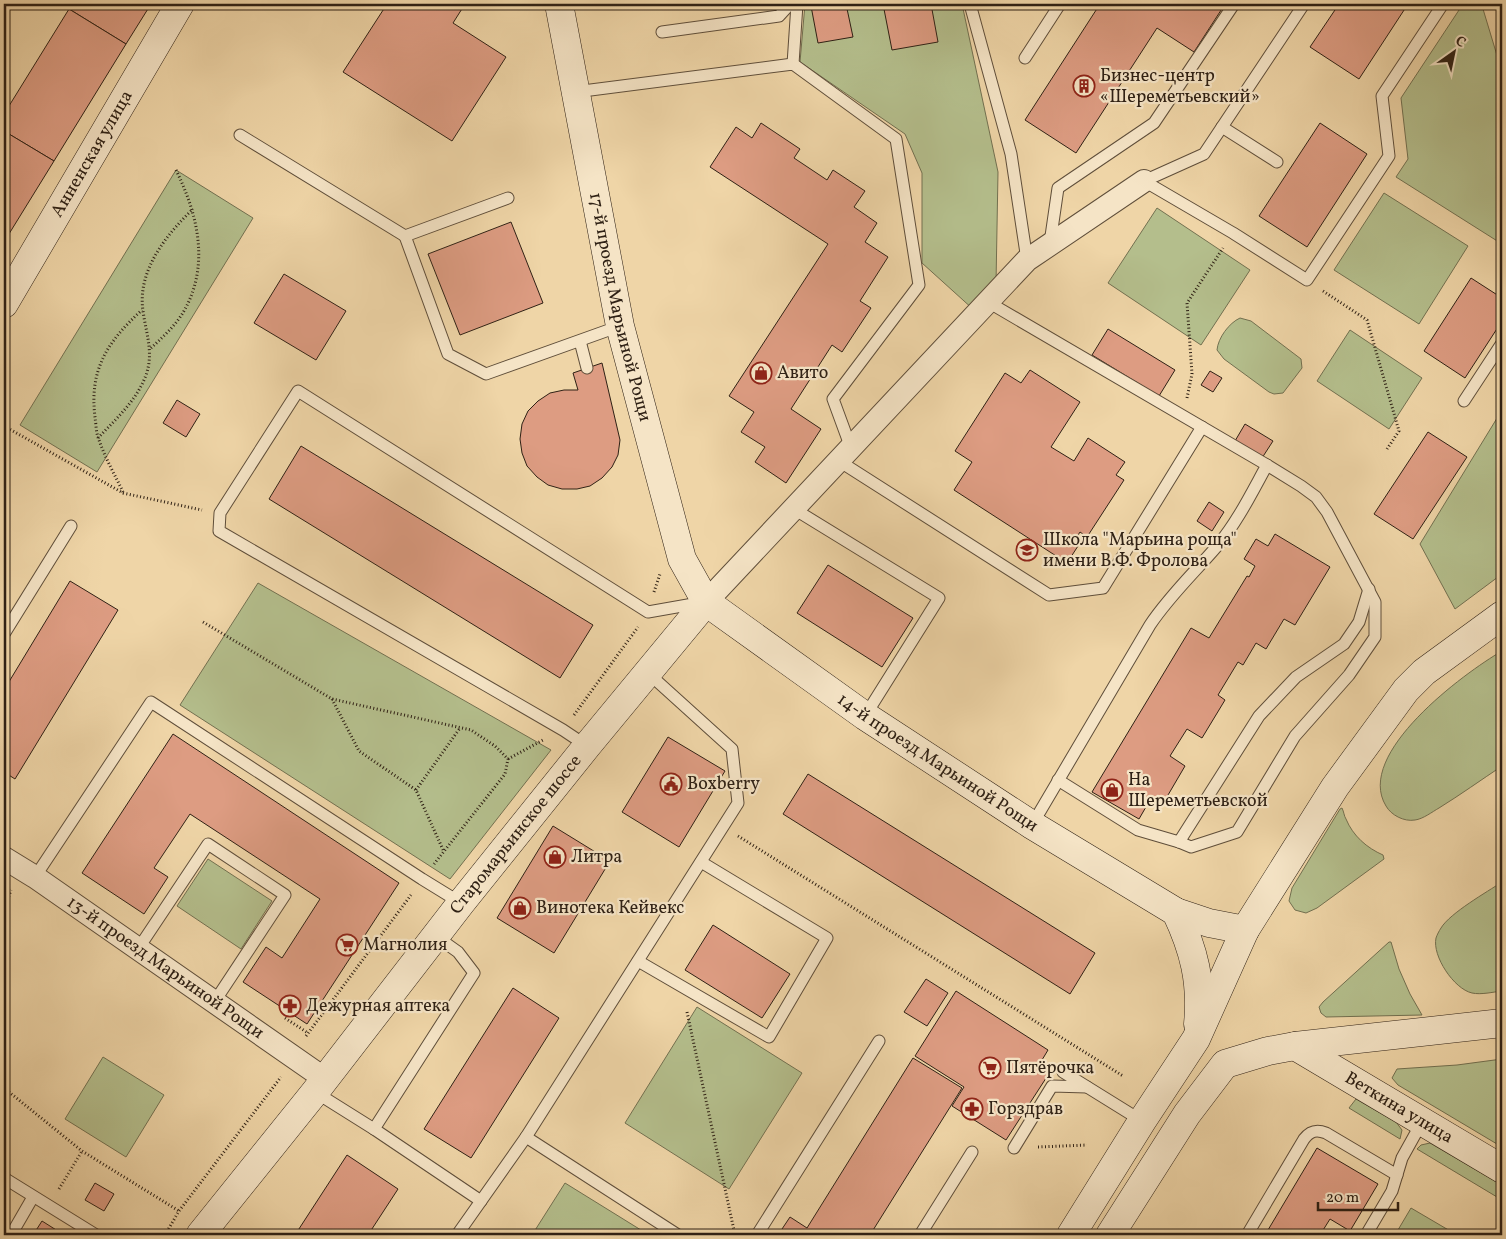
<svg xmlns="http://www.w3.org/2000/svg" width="1506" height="1239" viewBox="0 0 1506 1239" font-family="Vollkorn,serif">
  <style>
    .green { fill: #b4be8c; stroke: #727050 }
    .building { fill: #dd9c82; stroke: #2f2115 }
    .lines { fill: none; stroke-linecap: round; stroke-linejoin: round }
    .lane-casing { stroke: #5f4e3a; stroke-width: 13 }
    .street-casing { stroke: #5f4e3a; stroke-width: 24 }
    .secondary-casing { stroke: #2f2115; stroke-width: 29 }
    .path { stroke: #2f2115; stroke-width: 3; stroke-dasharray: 1 2.5; stroke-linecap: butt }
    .lane { stroke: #f5e4c6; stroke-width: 11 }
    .street { stroke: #f5e4c6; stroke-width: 22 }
    .secondary { stroke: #f5e4c6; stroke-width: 28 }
    .labels { text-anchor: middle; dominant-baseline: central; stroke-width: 4.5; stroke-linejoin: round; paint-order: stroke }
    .poi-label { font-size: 18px; fill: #2f2115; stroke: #f5e4c6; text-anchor: start }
    .street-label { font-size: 18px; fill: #2f2115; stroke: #f5e4c6 }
  </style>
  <rect width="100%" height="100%" fill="#efd5a7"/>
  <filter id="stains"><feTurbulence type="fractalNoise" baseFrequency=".004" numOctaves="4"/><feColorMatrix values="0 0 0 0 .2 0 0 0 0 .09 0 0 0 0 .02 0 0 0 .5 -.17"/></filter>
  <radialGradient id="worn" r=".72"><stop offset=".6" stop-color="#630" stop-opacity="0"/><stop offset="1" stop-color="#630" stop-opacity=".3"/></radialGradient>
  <g class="green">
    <path d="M805,4H962L998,172L996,284L974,310L922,263V173L905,134L800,62Z"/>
    <path d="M1461,7L1483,9L1502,72V244L1396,177L1408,159L1401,98Z"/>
    <path d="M176,170L253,218L97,472L20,425Z"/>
    <path d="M1384,193L1468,246L1419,324L1334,270Z"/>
    <path d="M1157,208L1250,270L1201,345L1108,283Z"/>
    <path d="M1240,318L1251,321L1301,359L1302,368L1283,393L1274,394L1269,392L1224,359L1217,350C1218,338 1229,323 1240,318Z"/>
    <path d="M1350,330L1422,378L1389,429L1317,381Z"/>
    <path d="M1502,410V574L1455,609L1420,544Z"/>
    <path d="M258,583L551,750L450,879L180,705Z"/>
    <path d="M1502,651V766C1481,780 1460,795 1439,808C1432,812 1423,819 1415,820C1404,822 1391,815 1386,806C1354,754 1464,673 1502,651Z"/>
    <path d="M1342,808C1344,812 1344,816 1346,819C1353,836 1367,848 1383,855L1384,859L1317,908L1306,913L1295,910L1289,901L1292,888L1340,809Z"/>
    <path d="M208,859L272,901L241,949L177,906Z"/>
    <path d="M1502,882V991C1493,992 1481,995 1472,993C1454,989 1432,956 1436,938C1437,935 1439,931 1441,928C1450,913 1487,892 1502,882Z"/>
    <path d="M1389,942H1391L1399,969L1410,994L1422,1015L1326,1017L1321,1013L1319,1007L1323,1002Z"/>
    <path d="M697,1007L802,1073L729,1189L625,1123Z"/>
    <path d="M103,1057L164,1095L126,1157L65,1119Z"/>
    <path d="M1502,1059V1103L1497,1117V1133L1502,1136V1147L1398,1085L1392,1078L1397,1069L1457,1065Z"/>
    <path d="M1356,1099L1396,1122L1402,1130L1400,1139L1349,1108Z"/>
    <path d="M1430,1143L1502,1185V1200L1417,1149L1421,1145Z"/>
    <path d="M565,1183L649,1235H532Z"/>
    <path d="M1411,1208L1457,1235H1395Z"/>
  </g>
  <g class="building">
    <path d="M61,4H151L126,44Z"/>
    <path d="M387,4H465L453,23L506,57L452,141L343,72Z"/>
    <path d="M821,4H846L853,37L818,43L811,6Z"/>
    <path d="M883,4H931L938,42L892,50Z"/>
    <path d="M1100,4H1225L1194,52L1157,28L1076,153L1025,120Z"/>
    <path d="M1339,4H1408L1359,79L1310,47Z"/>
    <path d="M69,9L126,44L54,161L4,131V114Z"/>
    <path d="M761,123L800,149L794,158L827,180L833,170L865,191L854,207L877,223L865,242L888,257L860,301L871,308L842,352L832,345L791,409L821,429L786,483L755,462L765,447L741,432L754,412L729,396L828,244L710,167L736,127L752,138Z"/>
    <path d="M1320,123L1367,154L1307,247L1259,216Z"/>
    <path d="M4,131L54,161L4,242Z"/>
    <path d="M511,222L543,303L460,335L428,254Z"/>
    <path d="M284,274L346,311L316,360L254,323Z"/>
    <path d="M1471,278L1502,298V321L1465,378L1424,351Z"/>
    <path d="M1108,329L1175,370L1159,396L1092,355Z"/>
    <path d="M602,363L620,440L618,455L612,467L602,478L590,486L577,489H562L548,485L537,477L527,466L522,453L520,439L522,424L528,411L538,401L550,393L564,390H578L573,373Z"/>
    <path d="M1030,370L1080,402L1051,447L1074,461L1088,438L1125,462L1116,475L1124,480L1087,537L1080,532L1073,543L1078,546L1067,563L954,490L972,462L955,451L1005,373L1021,383Z"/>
    <path d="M1210,371L1222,378L1213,392L1201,385Z"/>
    <path d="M177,400L200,414L186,437L163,423Z"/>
    <path d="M1245,424L1273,441L1262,458L1235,441Z"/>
    <path d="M1428,432L1467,457L1413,539L1374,514Z"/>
    <path d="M301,446L593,625L560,678L269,499Z"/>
    <path d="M1209,502L1224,512L1212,531L1197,521Z"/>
    <path d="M1275,534L1330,567L1295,625L1284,619L1266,649L1256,643L1243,665L1238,662L1218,695L1225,700L1202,738L1187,729L1170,756L1185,766L1161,807L1150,800L1139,819L1092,792L1191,628L1209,638L1247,576L1249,577L1255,566L1244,559L1256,539L1268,546Z"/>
    <path d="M828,565L913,618L882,667L797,613Z"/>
    <path d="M70,581L118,610L15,779L4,772V690Z"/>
    <path d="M173,734L399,883L307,1024L243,982L266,947L282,958L320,899L190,814L154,868L168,877L144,914L82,873Z"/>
    <path d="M668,737L725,771L679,847L622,812Z"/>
    <path d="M808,774L1095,953L1070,994L783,814Z"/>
    <path d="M553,826L610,861L554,953L497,918Z"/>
    <path d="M713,925L790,974L762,1018L685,970Z"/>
    <path d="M926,979L948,993L927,1026L904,1012Z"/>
    <path d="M513,988L559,1018L471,1158L424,1129Z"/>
    <path d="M956,991L1048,1050L1039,1065L1050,1072L1006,1140L952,1106L964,1087L915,1056Z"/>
    <path d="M913,1058L962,1088L870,1235H778L790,1217L807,1228Z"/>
    <path d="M1317,1148L1378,1184L1350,1231L1330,1219L1320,1235H1265Z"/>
    <path d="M347,1155L398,1189L368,1235H295Z"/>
    <path d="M95,1183L114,1194L104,1211L85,1200Z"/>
    <path d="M42,1221L61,1233L60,1235H33Z"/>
  </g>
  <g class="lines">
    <g class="lane-casing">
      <g id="lane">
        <path d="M970,4L1011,154L1027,260"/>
        <path d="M662,32L779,16L790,4"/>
        <path d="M1025,58L1060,4"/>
        <path d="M793,64L797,4"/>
        <path d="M575,92L793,64L896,139L919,285L833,399L851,448"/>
        <path d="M1222,127L1277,162"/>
        <path d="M240,135L405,236"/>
        <path d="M1144,181L1233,233L1307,280L1389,156L1382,96L1443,4"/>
        <path d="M1144,181L1204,154L1304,4"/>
        <path d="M508,198L405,236L448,354L486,374L620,326"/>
        <path d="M1050,243L1058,188L1154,123L1234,4"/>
        <path d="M988,302L1267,465C1252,492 1238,521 1218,545C1195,572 1170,595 1150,625L1032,825"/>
        <path d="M580,341L587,368"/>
        <path d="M1464,401L1502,343"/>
        <path d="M839,461L1049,595L1103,588L1202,427"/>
        <path d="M794,509L939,598L865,716"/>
        <path d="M4,634L71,526"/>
        <path d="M587,746L563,730L219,531L220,513L298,391L648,612L699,603"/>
        <path d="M1058,780L1138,830L1179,842L1191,847L1237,832L1295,736L1349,675L1375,637V602L1327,512L1316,497L1301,486L1267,465"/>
        <path d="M1179,842L1259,716L1296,677L1344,644L1359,622L1369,589"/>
        <path d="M35,877L151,702L422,879L461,903"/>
        <path d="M138,949L208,844L285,895L215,1001"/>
        <path d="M638,961L769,1037L827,938L701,862"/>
        <path d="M1063,1072L1142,1121"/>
        <path d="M315,1092L374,1129L481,1201"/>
        <path d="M374,1129L474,973L458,952L437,937"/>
        <path d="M526,1137L678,1235"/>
        <path d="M1014,1148L1052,1086L1087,1087"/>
        <path d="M4,1178L96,1235"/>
        <path d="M11,1235L33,1197"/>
        <path d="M457,1235L526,1137L738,803L732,749L648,673"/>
        <path d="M757,1235L879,1041"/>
        <path d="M920,1235L972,1152"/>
        <path d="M1247,1235L1304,1139C1310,1131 1316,1129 1326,1133L1397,1175"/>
        <path d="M1366,1235L1392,1191L1402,1158L1422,1122"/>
      </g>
    </g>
    <g class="street-casing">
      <g id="street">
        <path d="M706,602L1027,260L1144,181"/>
        <path id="s1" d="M4,858L35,877L325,1079"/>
      </g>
    </g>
    <g class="secondary-casing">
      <g id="secondary">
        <path id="s2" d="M559,4L620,326L682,559L706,602L865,716L1032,825L1176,912L1209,923L1245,930"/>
        <path id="s3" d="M4,304L180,4"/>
        <path d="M1176,912C1194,950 1202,982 1198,1024"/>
        <path id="s4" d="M1295,1046L1502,1169"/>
        <path id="s5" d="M200,1235L315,1092L461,903L587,746L706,602"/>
        <path d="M1071,1235L1142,1121L1196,1039L1245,930L1335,787L1406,690L1424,672L1502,615"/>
        <path d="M1110,1235L1187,1114L1225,1064L1268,1051L1295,1046L1502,1023"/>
      </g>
    </g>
    <g class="path">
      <path d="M1323,291L1367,320L1399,431L1387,449"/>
      <path d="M151,348C163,337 176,325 184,311C210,265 198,215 176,170"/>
      <path d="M1187,398L1192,374L1187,303L1223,248"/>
      <path d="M4,426L123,493L202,510"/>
      <path d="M98,438C116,419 137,400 146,375C154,353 146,333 143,311C137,271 166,235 193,209"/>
      <path d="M123,492C115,475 105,458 99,440C96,433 96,424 95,417C89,369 108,341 142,310"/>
      <path d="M654,592L660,574"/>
      <path d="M203,622L332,699L471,730L495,746L508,759L505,774L434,864"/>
      <path d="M332,699L359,751L416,790L444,852"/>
      <path d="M574,715L638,627"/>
      <path d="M508,759L543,740"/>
      <path d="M416,790L460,728"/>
      <path d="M738,836L1123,1076"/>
      <path d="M4,910L11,890"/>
      <path d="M687,1012L735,1235"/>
      <path d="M285,1018L308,1033"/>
      <path d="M306,1036L411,895"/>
      <path d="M4,1071L9,1092L82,1151L179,1211"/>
      <path d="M1038,1147L1087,1145"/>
      <path d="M59,1189L82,1151"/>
      <path d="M165,1235L179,1211L281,1077"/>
    </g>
    <use href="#lane" class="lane"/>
    <use href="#street" class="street"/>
    <use href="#secondary" class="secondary"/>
  </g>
  <defs>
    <g id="building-ring" transform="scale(1.125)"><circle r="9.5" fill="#f5e4c6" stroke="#8f2418" stroke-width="1.5"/><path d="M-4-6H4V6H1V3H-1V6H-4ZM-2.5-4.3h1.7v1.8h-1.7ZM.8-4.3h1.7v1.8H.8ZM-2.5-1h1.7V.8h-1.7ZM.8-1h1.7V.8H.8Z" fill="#8f2418"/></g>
    <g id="shop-ring" transform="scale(1.125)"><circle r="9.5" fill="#f5e4c6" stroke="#8f2418" stroke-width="1.5"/><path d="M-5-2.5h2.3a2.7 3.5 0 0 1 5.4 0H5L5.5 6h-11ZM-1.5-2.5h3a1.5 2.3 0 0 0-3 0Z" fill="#8f2418"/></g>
    <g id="school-ring" transform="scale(1.125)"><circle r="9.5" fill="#f5e4c6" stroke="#8f2418" stroke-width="1.5"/><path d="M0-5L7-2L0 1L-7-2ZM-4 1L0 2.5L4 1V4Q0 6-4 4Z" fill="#8f2418"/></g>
    <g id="civic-ring" transform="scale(1.125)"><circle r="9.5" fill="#f5e4c6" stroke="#8f2418" stroke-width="1.5"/><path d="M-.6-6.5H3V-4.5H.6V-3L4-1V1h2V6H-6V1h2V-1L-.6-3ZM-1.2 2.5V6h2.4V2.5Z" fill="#8f2418"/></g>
    <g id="supermarket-ring" transform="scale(1.125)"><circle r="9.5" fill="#f5e4c6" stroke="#8f2418" stroke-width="1.5"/><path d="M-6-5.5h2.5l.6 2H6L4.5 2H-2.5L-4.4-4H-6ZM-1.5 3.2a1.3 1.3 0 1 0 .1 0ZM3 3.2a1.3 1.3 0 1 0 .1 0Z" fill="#8f2418"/></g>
    <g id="pharmacy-ring" transform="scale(1.125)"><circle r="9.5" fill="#f5e4c6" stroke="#8f2418" stroke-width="1.5"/><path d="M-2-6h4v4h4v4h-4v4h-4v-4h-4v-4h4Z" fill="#8f2418"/></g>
  </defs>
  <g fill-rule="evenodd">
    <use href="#building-ring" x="1084" y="86"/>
    <use href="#shop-ring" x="761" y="373"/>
    <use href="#school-ring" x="1027" y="550"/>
    <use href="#civic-ring" x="671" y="784"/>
    <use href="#shop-ring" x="1112" y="790"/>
    <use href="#shop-ring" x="555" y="857"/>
    <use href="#shop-ring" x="520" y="908"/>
    <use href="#supermarket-ring" x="347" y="945"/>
    <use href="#pharmacy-ring" x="290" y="1006"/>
    <use href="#supermarket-ring" x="990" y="1068"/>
    <use href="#pharmacy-ring" x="972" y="1109"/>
  </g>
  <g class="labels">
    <g class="poi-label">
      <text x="1100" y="76">Бизнес-центр<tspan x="1100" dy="21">«Шереметьевский»</tspan></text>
      <text x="777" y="373">Авито</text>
      <text x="1043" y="540">Школа "Марьина роща"<tspan x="1043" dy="21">имени В.Ф. Фролова</tspan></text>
      <text x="1128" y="780">На<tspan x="1128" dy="21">Шереметьевской</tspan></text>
      <text x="687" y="784">Boxberry</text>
      <text x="571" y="857">Литра</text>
      <text x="536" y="908">Винотека Кейвекс</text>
      <text x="363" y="945">Магнолия</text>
      <text x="306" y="1006">Дежурная аптека</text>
      <text x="1006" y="1068">Пятёрочка</text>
      <text x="988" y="1109">Горздрав</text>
    </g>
    <g class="street-label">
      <text stroke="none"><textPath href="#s3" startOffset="174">Анненская улица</textPath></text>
      <text stroke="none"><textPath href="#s2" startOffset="309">17-й проезд Марьиной Рощи</textPath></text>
      <text stroke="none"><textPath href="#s2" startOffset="900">14-й проезд Марьиной Рощи</textPath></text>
      <text stroke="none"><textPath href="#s5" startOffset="510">Старомарьинское шоссе</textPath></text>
      <text stroke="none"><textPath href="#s1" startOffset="195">13-й проезд Марьиной Рощи</textPath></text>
      <text stroke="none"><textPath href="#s4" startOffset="121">Веткина улица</textPath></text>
    </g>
  </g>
  <rect width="1506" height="1239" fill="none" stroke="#efd5a7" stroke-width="20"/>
  <rect x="5" y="5" width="1496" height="1229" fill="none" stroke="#2f2115" stroke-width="2.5"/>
  <rect x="10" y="10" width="1486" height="1219" fill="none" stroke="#2f2115"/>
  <g transform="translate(1454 52) rotate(33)" stroke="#f5e4c6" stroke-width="4" paint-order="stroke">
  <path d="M0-4L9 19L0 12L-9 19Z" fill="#2f2115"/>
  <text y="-8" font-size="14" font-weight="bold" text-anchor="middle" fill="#2f2115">С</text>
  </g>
  <path d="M1318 1202v8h80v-8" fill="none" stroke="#2f2115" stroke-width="2.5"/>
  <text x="1326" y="1202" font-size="15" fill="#2f2115" stroke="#f5e4c6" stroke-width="4" paint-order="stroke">20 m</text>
  <rect width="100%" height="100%" filter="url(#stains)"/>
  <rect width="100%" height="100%" fill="url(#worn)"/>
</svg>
